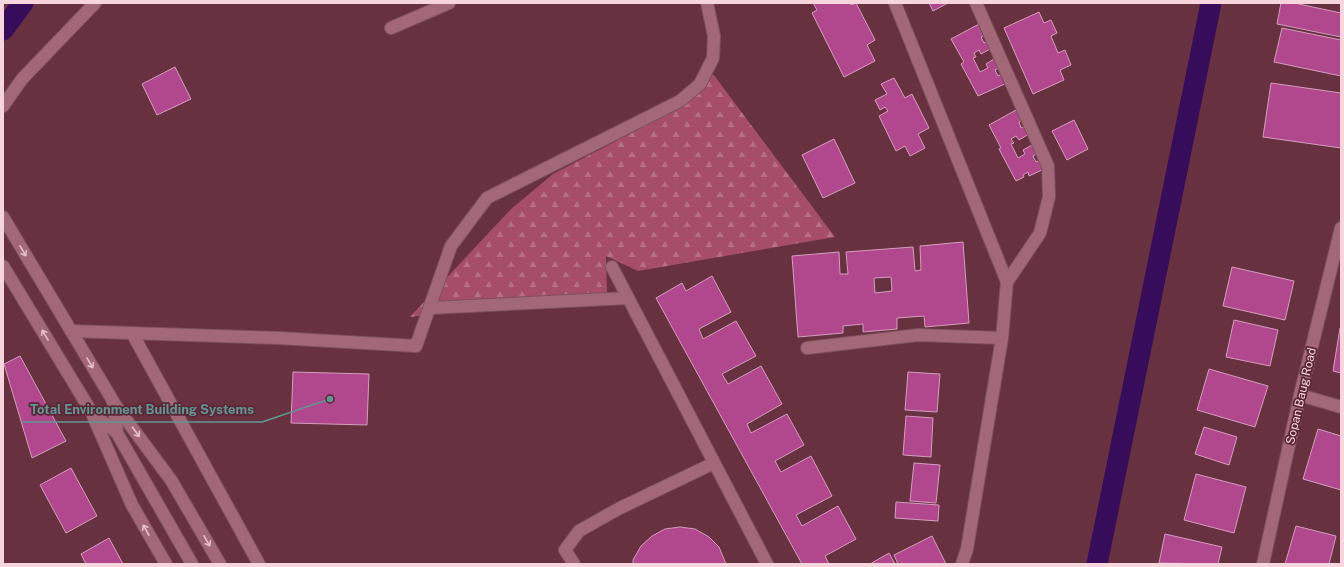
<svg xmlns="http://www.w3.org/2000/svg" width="1344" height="567" viewBox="0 0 1344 567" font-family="'Public Sans',sans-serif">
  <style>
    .forest { fill: url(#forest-firs) }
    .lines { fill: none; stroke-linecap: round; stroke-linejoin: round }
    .canal { stroke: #370d5b; stroke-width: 21 }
    .building { fill: #b1478c; stroke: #d59ebe; fill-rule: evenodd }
    .minor-casing { stroke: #7d505d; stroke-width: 14 }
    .minor { stroke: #a36877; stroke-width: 12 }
    .oneway { stroke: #e6bfc8 }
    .labels { text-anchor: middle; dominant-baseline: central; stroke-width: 3.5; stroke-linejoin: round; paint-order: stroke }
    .street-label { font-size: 12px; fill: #f7d5dc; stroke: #5b2636 }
    .leader { fill: none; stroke: #609794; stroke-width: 1.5 }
    .callout-dot { fill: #609794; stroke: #5b2636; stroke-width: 1.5 }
    .callout-label { font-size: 13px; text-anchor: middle; font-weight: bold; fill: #609794; stroke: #5b2636; stroke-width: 3.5; stroke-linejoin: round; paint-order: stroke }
  </style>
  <defs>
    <pattern id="forest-firs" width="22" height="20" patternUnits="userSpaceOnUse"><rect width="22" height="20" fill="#a64e67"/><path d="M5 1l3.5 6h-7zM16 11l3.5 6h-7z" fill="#b76f83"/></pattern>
  </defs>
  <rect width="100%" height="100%" fill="#673140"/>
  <path class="forest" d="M713,74L835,237L638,271L606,256L607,293L410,317L510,210L553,174L685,105L700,92Z"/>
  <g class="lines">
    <g class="canal">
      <path d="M3,30L23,3"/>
      <path d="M1097,564L1211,3"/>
    </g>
  </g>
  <g class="building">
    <path d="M813,3H850L851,5L856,3L875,40L867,45L875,61L844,77L812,13L817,10Z"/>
    <path d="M929,3H948L933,11Z"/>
    <path d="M1281,3H1294L1341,13V37L1277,24Z"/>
    <path d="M1039,12L1044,23L1051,20L1057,33L1051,36L1058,53L1065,50L1071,65L1060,70L1064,80L1033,94L1004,28Z"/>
    <path d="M979,24L985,35L981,37L984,43L988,40L992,48L981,54L979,50L974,53L976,57L973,58L980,72L988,68L986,64L994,59L999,68L995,70L998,76L1002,74L1007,83L978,96L961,64L964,62L951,39Z"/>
    <path d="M1282,28L1341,40V76L1274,62Z"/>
    <path d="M175,67L191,99L157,115L142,84Z"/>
    <path d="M894,78L905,98L912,94L929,128L918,134L925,148L910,156L905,146L896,151L879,116L888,111L885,107L880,110L875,100L887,94L881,84Z"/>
    <path d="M1271,83L1341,93V148L1263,137Z"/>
    <path d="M1016,110L1022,120L1019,122L1021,128L1025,126L1029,134L1019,140L1016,136L1011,139L1014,143L1011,144L1018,158L1025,154L1023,150L1032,145L1036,154L1033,156L1036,162L1040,160L1044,169L1029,176L1028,172L1023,175L1024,177L1016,181L999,149L1001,148L989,125Z"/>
    <path d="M1074,120L1088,149L1067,160L1052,131Z"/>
    <path d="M834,139L855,183L823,198L802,155Z"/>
    <path d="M963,242L969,323L925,327L924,316L897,318V329L863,332V324L843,326V333L798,337L792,256L839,252L840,274H848L846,252L913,247L915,271L921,270L920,246ZM891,277L892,291L875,293L874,278Z"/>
    <path d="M1232,267L1294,281L1285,320L1223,306Z"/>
    <path d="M712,276L731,312L699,329L703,339L736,321L756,356L722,374L728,384L761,366L782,404L747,424L751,433L787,414L804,445L775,461L781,472L811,456L832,496L796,515L802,526L838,506L856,539L825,556L829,564H802L656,298L682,283L686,291Z"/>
    <path d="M1234,320L1278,330L1270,366L1226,357Z"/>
    <path d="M1340,328H1341V373L1333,371Z"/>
    <path d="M20,356L66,441L32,458L4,364Z"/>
    <path d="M1209,369L1268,386L1255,427L1197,410Z"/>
    <path d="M293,372L369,374L367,425L291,423Z"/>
    <path d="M908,372L940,374L937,412L905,410Z"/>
    <path d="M906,416L933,418L931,457L903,455Z"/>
    <path d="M1204,427L1237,437L1229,465L1195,454Z"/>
    <path d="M1318,429L1341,436V490L1303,479Z"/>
    <path d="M914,463L940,465L936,503L910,501Z"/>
    <path d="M71,468L97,516L66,533L40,485Z"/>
    <path d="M1196,474L1246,487L1234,533L1184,520Z"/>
    <path d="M896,502L939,505L938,521L895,518Z"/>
    <path d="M1296,526L1336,536L1329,564H1285Z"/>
    <path d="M680,527L695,529L709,537L719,547L726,564H633V560L641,546L652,536L665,529Z"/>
    <path d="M1165,534L1222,547L1218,564L1159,563Z"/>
    <path d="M932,536L946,564H898L894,555Z"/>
    <path d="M109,538L123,564H86L81,554Z"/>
    <path d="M889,553L895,564H870Z"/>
  </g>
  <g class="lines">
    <g class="minor-casing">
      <g id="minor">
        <path d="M895,3L1007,282L1002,338L967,549L962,564"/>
        <path d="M976,3L1048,166L1049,197L1040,233L1007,282"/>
        <path d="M391,28L449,3"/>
        <path d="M3,106L22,79L95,3"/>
        <path d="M3,217L113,401L117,433"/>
        <path d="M3,266L92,413L117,433L192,564"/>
        <path d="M612,267L767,564"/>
        <path d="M430,308L628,298"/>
        <path d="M71,331L279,338L416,346L451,246L487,198L680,101L700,84L713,58L714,36L707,3"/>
        <path d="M132,333L259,564"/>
        <path d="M807,348L918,335L1002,338"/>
        <path d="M1300,395L1341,407"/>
        <path d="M113,402L171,480L220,564"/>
        <path d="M93,416L132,505L166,564"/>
        <path d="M574,564L565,550L579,531L620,508L714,463"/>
        <path d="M1263,564L1300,395L1341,228"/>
      </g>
    </g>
    <use href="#minor" class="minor"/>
  </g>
  <defs><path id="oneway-shaft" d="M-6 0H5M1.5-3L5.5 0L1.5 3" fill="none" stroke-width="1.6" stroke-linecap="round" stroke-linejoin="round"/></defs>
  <g class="oneway">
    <use href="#oneway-shaft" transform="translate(23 251) rotate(59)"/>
    <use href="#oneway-shaft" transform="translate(45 335) rotate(-121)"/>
    <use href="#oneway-shaft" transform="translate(90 363) rotate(59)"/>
    <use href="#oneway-shaft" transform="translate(136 432) rotate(53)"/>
    <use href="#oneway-shaft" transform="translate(146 530) rotate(-119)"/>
    <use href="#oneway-shaft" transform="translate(207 541) rotate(60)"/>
  </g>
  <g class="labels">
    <g class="street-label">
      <text transform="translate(1301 396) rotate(-77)">Sopan Baug Road</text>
    </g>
  </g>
  <path class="leader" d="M330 399L262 422H22"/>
  <circle class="callout-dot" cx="330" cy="399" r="4"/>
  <g class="callout-label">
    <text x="142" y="414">Total Environment Building Systems</text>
  </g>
  <rect width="1344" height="567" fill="none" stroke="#f7d5dc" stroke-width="8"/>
</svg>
